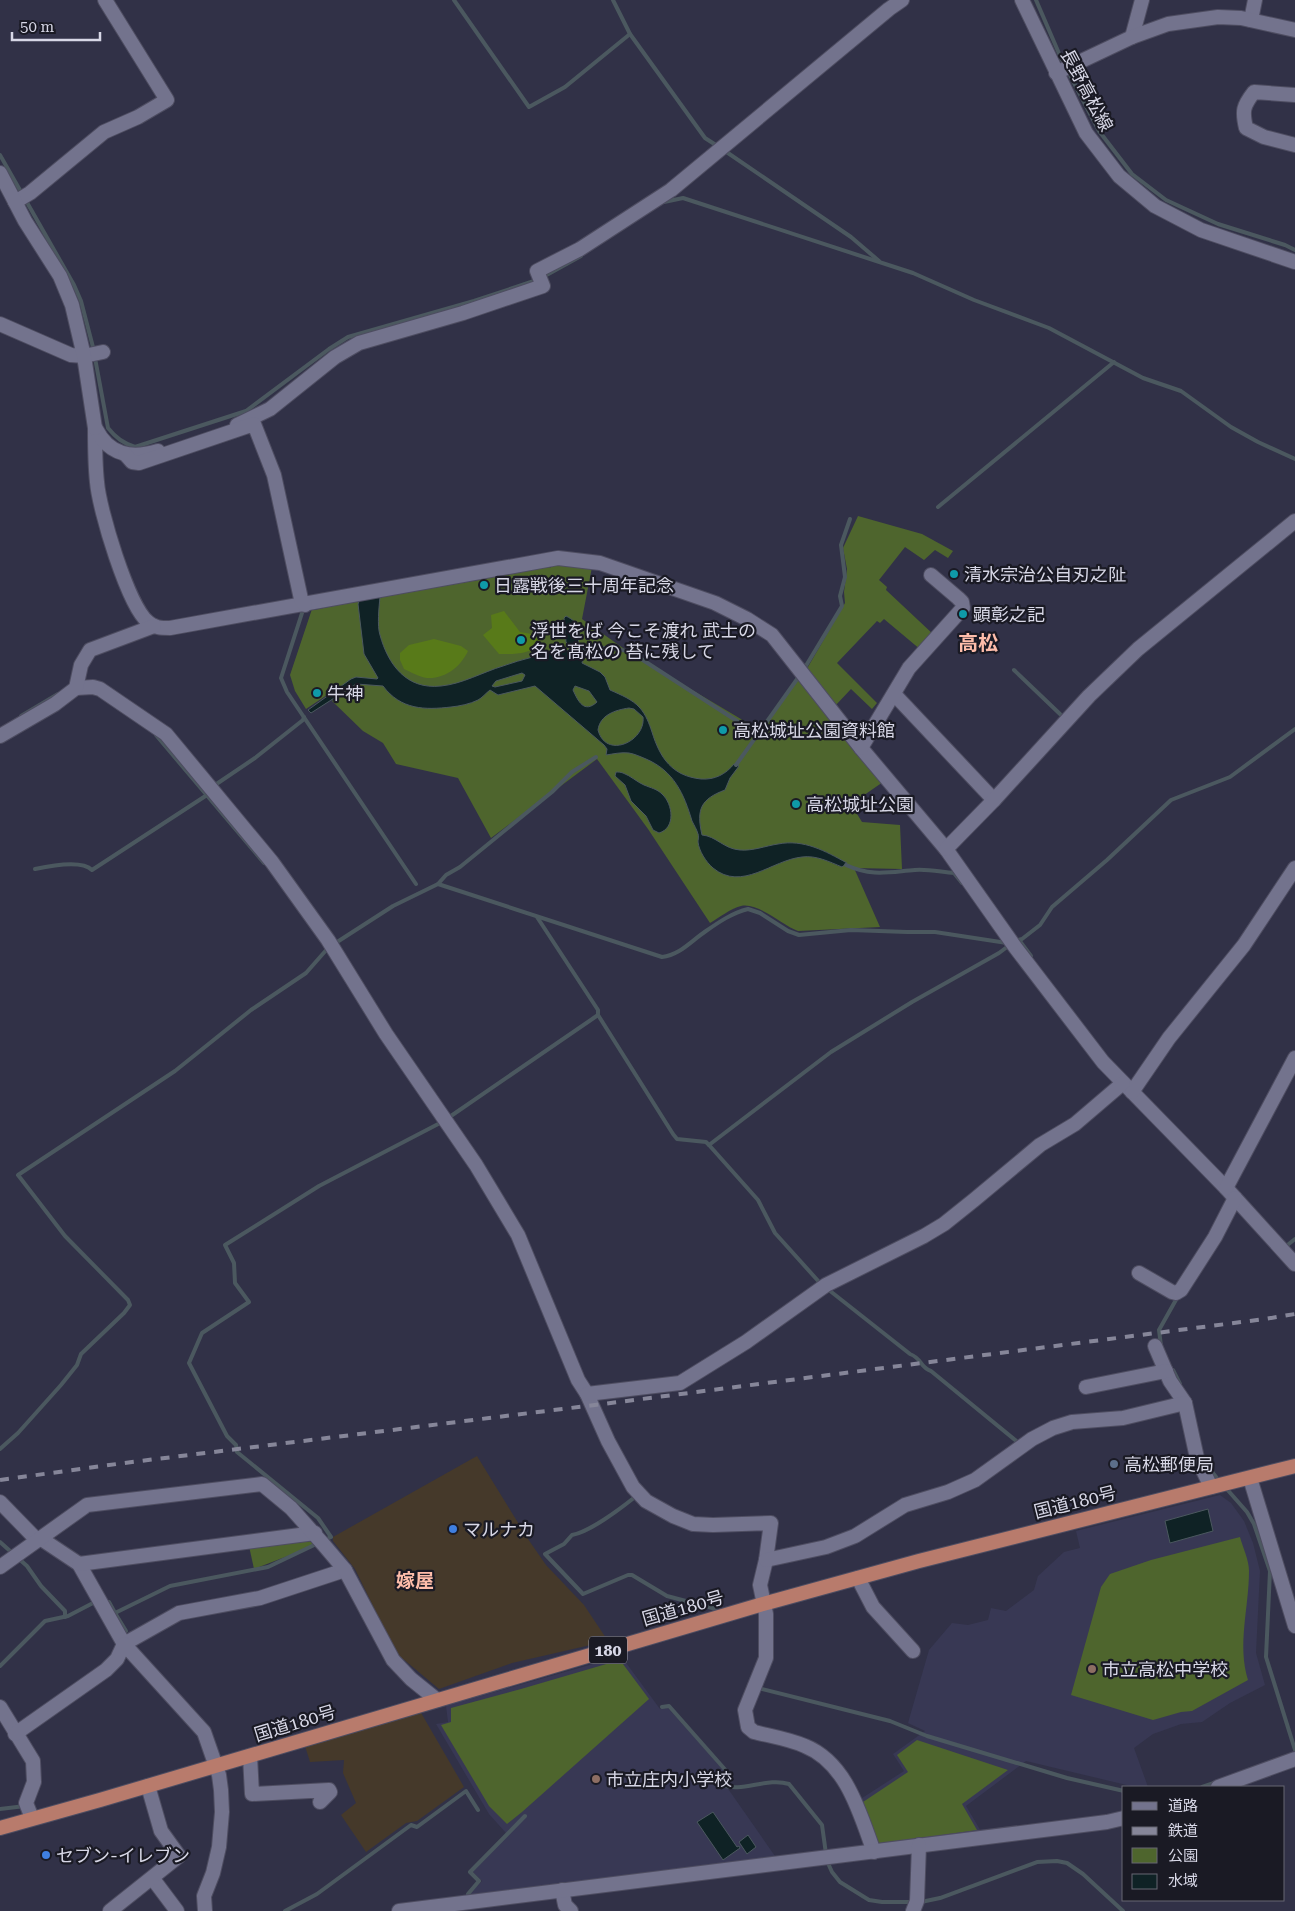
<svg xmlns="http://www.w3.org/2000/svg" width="1295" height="1911" viewBox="0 0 1295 1911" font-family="'Roboto Serif','Noto Sans JP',serif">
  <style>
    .commercial { fill: #45392a }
    .built { fill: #383854 }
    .green { fill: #4e652d }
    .forest { fill: #587a19 }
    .water { fill: #0f2225; stroke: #4b585f; fill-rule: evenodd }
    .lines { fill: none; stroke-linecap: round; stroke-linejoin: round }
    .stream { stroke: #4b585f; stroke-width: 4 }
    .minor-casing { stroke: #4e4d61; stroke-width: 16 }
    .tertiary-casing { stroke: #4e4d61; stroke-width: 16 }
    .secondary-casing { stroke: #4e4d61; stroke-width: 16 }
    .trunk-casing { stroke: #4e4d61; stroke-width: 16 }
    .minor { stroke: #73738d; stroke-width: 14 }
    .tertiary { stroke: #73738d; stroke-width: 14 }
    .secondary { stroke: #73738d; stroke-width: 14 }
    .trunk { stroke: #b87b6c; stroke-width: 14 }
    .rail { stroke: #868699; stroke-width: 4; stroke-dasharray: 9 9; stroke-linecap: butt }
    .culture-dot { fill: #0f9aa8; stroke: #1a1a24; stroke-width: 2 }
    .service-dot { fill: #5c6f8a; stroke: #1a1a24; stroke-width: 2 }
    .shop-dot { fill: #3f7fe0; stroke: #1a1a24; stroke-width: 2 }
    .education-dot { fill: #8d6e63; stroke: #1a1a24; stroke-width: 2 }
    .labels { text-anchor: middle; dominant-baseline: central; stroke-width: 4.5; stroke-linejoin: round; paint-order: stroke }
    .shield { fill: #1a1a24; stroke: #9e9eac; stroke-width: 1 }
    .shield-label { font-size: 16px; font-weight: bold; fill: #d7d7e6 }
    .street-label { font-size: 18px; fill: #d7d7e6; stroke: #1a1a24 }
    .poi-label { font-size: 18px; fill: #d7d7e6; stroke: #1a1a24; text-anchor: start }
    .neighbourhood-label { font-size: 19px; font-weight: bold; fill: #febdaa; stroke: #1a1a24 }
    .quarter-label { font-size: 20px; font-weight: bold; fill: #febdaa; stroke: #1a1a24 }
  </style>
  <rect width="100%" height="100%" fill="#313147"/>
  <g class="commercial">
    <path d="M477,1456L528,1539L546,1565L584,1605L608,1641L512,1663L439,1689L396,1653L355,1569L333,1541V1537Z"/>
    <path d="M420,1711L464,1787L417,1821L406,1823L366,1852L341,1815L356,1803L343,1773L344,1760L310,1762L305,1746Z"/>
  </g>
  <g class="built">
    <path d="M1220,1495L1231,1503L1244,1521L1253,1543L1260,1571L1256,1653L1265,1685L1230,1703L1202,1722L1181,1724L1153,1734L1134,1748L1148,1787H1135L1026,1761L966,1806L982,1833L875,1846L859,1800L904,1771L893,1754L925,1731L908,1723L929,1650L952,1623L968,1625L988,1620L991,1608L1006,1611L1034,1590L1038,1576L1064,1552L1080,1548L1076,1531Z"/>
    <path d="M621,1656L660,1709L668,1708L724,1770V1783L777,1859L465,1899L482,1881L471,1870L504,1838L506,1833L489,1814L436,1724L448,1722L446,1706Z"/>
  </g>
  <g class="green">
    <path d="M858,516L922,534L953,551L948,558L935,550L924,560L905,547L879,580L887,587L886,590L934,635L921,650L884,619L880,623L877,621L837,663L877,703L872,709L851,689L835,706L805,672L845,603L844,592L847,569L843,548Z"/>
    <path d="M547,561L550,568L554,563L592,567L582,619L630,653L761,731L800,677L883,782L857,800L854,809L862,822L900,825L902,869L854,868L880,927L798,931C782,925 758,902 741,906C730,909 720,917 710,923L648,829L597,759L491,838L458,778L396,764L383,743L363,731L332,701L340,695L336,689L306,709L295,691L290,675L312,609L314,610Z"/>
    <path d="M1240,1537C1243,1548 1249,1560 1249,1571C1249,1608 1237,1644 1248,1680L1192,1711L1181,1712L1153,1720L1071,1695L1101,1587L1110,1574L1151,1560Z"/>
    <path d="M308,1539L316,1545L254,1569L249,1546Z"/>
    <path d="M620,1660L649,1699L522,1812L507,1824L489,1806L441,1725L451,1722V1708L521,1689Z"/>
    <path d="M917,1740L1008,1770L962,1804L977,1830L879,1844L863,1802L908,1772L897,1755Z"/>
  </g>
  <g class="forest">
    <path d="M504,611L520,632L532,634L541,642C530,655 515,654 499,654L483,635L492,628L491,615Z"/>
    <path d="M434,639L461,646L468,651C461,666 446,679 427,678C419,677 411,672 404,669L400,660V653L409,645Z"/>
  </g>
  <g class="water">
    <path d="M378,596L380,597C379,607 377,626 380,635C388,664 406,690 441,686C462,684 483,672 503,666C522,659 542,655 562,649L568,651L570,647L566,642L564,618L566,616C580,623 580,629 578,644L585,650L582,663L600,672L605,677L610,690C621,695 632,699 640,708C646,715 649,723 652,732C660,758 672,776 701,779C715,780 726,774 734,764L739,766L730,778L725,790C701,799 696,809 702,835C716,836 724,849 740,850C753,851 765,846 778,844C804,839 825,851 847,863L842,867C830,862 816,855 802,857C772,860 742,892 713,868C706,862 699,851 698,842C698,841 699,835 698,834C697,830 694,825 692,821C684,794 674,771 646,759C641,757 635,754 629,753C621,752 613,754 606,755L607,749L604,745L535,686L498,695L490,690C486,693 482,698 478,700C470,704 460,706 451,707C425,710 401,710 383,686L356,684L311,713L308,710L351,679L356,677L377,679L378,678L364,654L358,604L360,599ZM522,673L525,675L522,681L495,687L492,686L496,681ZM575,686L589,691L597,702C584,714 578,701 573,690ZM629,708L634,709L643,717C646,741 606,760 598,730C600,715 615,710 629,708Z"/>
    <path d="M616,772C619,772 620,772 623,773C631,776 637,782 644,785C651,788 657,789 662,794C673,804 676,828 659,833L653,830L646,816L631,801L625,785L615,776Z"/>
    <path d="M1208,1509L1213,1531L1170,1543L1165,1521Z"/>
    <path d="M713,1812L737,1847L739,1846L740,1848L723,1860L697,1822Z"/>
    <path d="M748,1835L756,1847L747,1854L739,1842Z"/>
  </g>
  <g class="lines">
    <g class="stream">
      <path d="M454,0L529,107L565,87L630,34"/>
      <path d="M613,0L630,34L705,138L719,147"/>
      <path d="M1036,0L1061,58L1099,131L1132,174L1166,200L1218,224L1285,245L1295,250"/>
      <path d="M725,151L851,237L879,261"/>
      <path d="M0,155L74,285L81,301L94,351"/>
      <path d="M664,202L683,198L913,273L974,300L1049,328L1143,378L1181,391L1231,427L1258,442L1295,459"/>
      <path d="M543,277L581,256"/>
      <path d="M95,358L108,428C116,438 123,443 135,447L246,411L329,349L348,337L474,301L537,280"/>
      <path d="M938,507L1114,362"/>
      <path d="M303,610L281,678L287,692L416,884"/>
      <path d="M585,650C595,645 622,649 632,653L757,734"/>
      <path d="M804,669L842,606L840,596L845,577L841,545L850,519"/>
      <path d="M1014,670L1060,714"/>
      <path d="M21,716L58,694"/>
      <path d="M156,735L264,863"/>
      <path d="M736,765L800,675"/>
      <path d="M215,785L255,758L303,720L304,717"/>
      <path d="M846,865C872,877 889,872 915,870C928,869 941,872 954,873L962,883"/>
      <path d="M35,869C49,866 82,860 92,870L207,795"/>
      <path d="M438,884L446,875L460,867L552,792L572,772L596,757"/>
      <path d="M537,917L598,1010V1015L673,1134L677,1139L706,1142L709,1145L758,1200L775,1233L820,1283L910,1354C923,1359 919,1367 931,1371L1020,1444"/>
      <path d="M1019,940L1031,956"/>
      <path d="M1014,941L1022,939L1040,925L1052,907L1107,860L1171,800L1230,777L1295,729"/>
      <path d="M334,944L393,906L438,884L662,957C680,955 691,941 706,931C719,922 732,913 748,909L760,913L788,931L799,935L851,930L907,932H935L1007,943"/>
      <path d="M448,1118L598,1015"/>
      <path d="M709,1145L831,1052L912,1002L999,953L1007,947V943"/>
      <path d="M1285,1247L1295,1239"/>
      <path d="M1161,1346L1159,1330L1177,1298"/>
      <path d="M1173,1370L1180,1384"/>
      <path d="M0,1449L18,1433L61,1385L77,1365L81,1354L124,1313L130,1305L128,1300L65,1236L18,1175L175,1071L251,1010L306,973L328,948"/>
      <path d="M1209,1468L1220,1482"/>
      <path d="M1225,1487L1247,1512L1254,1524L1270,1571L1266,1657L1295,1750"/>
      <path d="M635,1497C620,1509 589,1532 572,1535L564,1544L545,1554L583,1594L628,1575H632L667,1596L716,1609"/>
      <path d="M0,1542L27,1566L41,1586L65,1611V1617"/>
      <path d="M104,1602H109L115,1613L170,1586L268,1567L331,1537L318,1518L237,1452L236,1445L227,1436L189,1363L202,1333L249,1302L235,1283L234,1263L225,1245L319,1186L442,1122"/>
      <path d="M115,1613L126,1631"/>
      <path d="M0,1666L45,1621L68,1616L93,1603H97"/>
      <path d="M758,1688L890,1721L927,1736L1067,1778L1124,1791"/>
      <path d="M662,1707L669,1706L729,1774L721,1785C742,1793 767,1777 789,1784L822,1825L827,1861L832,1872L840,1882L869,1900L882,1902H914"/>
      <path d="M1202,1787L1217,1782"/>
      <path d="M0,1809L25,1806"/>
      <path d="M468,1894L479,1881L470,1872L525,1816"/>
      <path d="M921,1902L940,1898L1037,1862L1057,1861L1067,1863L1083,1874L1123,1911"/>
      <path d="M285,1911L317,1894L411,1825L417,1827L466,1791L478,1810"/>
    </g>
    <g class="minor-casing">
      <g id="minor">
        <path d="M1251,20L1255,0"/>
        <path d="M1132,37L1142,0"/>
        <path d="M1056,73L1132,37L1168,24L1218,17L1241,18L1295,30"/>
        <path d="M1295,95L1254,92C1243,106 1242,111 1246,128L1264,137L1295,145"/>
        <path d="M15,202L30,193L104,132L138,117L167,100L105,0"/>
        <path d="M0,324L71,355L84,356L103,352"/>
        <path d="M237,425L270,409L335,357L359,343L463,313L543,286L537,271L580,249L671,190L889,9L902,0"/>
        <path d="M95,428C95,446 95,464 97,482C99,509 128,606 148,622C155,628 161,628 170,628L558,558L600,563L715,603L747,619L772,635L861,748L946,849L1015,947L1103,1062L1226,1188L1295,1264"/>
        <path d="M96,429C109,455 131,459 158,451"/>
        <path d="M76,688L93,687L100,689L166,734L272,862L328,940L386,1034L476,1165L518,1235L578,1380L587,1394L608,1441L633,1487L646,1501L673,1516L693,1524L713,1525L771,1523L766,1560L760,1585L766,1614V1658L745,1710L748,1727L754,1732C770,1736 789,1739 805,1746C847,1763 860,1814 874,1852"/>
        <path d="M894,694L994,800"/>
        <path d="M0,736L55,704L76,688L81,665L90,650L154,626"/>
        <path d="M861,748L909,668L963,608L962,602L958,598L931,575"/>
        <path d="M946,849L994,800L1089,696L1138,649L1295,521"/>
        <path d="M1132,1092L1169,1038L1244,945L1295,868"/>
        <path d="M1226,1188L1295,1058"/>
        <path d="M1139,1273L1172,1292L1176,1293L1181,1290L1215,1237L1235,1198"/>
        <path d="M1155,1346L1170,1381L1185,1403"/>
        <path d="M1086,1387L1166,1371"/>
        <path d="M587,1394L680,1383L746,1342L826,1285L924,1236L944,1224L974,1200L1040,1145L1075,1124L1123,1083"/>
        <path d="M1250,1478L1295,1626"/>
        <path d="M0,1502L37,1540"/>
        <path d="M40,1538L79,1564L124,1644L179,1613L260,1598L345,1570"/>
        <path d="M766,1560L826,1547L855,1536L905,1505L948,1492L975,1480L1032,1439L1053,1428L1072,1422L1123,1418L1185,1403L1197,1458L1211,1487"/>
        <path d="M79,1564L315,1533"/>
        <path d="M0,1567L87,1505L262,1484L291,1508L323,1544L345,1570L393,1660L411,1679L437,1700"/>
        <path d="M858,1578L873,1607L913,1651"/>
        <path d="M0,1707L33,1761L34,1782L26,1803L32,1818"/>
        <path d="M15,1734L106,1670L117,1659L124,1644L204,1732L219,1775L221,1790L222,1812L219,1847L213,1873L204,1896L205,1911"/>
        <path d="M250,1756L252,1794L329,1790L330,1792L320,1802"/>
        <path d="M1218,1787L1295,1759"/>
        <path d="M153,1879L177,1911"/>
        <path d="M562,1890L565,1905L571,1911"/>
        <path d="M110,1911L179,1856L161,1831L148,1786"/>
        <path d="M399,1911L1107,1822L1124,1818"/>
        <path d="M913,1911L917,1901L919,1845"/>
      </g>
    </g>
    <g class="tertiary-casing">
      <path id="tertiary" d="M0,173L25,221L60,276L72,305L84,356L95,428"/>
    </g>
    <g class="secondary-casing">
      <g id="secondary">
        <path d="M1022,0L1086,133L1119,176L1155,206L1201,230L1295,262"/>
        <path d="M125,454L132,462L139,463L254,424L274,475L301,599L305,605"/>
      </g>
    </g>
    <g class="trunk-casing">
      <path id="trunk" d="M0,1828L100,1800L763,1604L919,1561L1295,1466"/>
    </g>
    <use href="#minor" class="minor"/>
    <use href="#tertiary" class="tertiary"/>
    <use href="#secondary" class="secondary"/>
    <use href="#trunk" class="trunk"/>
    <path class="rail" d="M0,1480L124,1463L603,1404L1265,1319L1295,1314"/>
  </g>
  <g class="culture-dot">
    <circle cx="954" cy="574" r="5"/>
    <circle cx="484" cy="585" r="5"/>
    <circle cx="963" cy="614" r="5"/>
    <circle cx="521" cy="640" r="5"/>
    <circle cx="317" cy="693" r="5"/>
    <circle cx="723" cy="730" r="5"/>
    <circle cx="796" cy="804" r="5"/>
  </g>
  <circle class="service-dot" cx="1114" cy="1464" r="5"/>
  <g class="shop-dot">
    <circle cx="453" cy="1529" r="5"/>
    <circle cx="46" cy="1855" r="5"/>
  </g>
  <g class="education-dot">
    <circle cx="1092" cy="1669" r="5"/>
    <circle cx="596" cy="1779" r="5"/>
  </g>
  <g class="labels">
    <rect class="shield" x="589" y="1636.5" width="38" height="27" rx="4"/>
    <g class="shield-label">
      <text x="608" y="1650">180</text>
    </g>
    <g class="street-label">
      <text transform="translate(1087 90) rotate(62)">長野高松線</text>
      <text transform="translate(1075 1502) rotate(-14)">国道180号</text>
      <text transform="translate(683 1608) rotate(-16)">国道180号</text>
      <text transform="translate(295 1723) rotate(-17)">国道180号</text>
    </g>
    <g class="poi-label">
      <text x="964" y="574">清水宗治公自刃之阯</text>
      <text x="494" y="585">日露戦後三十周年記念</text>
      <text x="973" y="614">顕彰之記</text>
      <text x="531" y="630">浮世をば 今こそ渡れ 武士の<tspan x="531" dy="21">名を髙松の 苔に残して</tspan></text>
      <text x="327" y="693">牛神</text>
      <text x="733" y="730">高松城址公園資料館</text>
      <text x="806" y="804">高松城址公園</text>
      <text x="1124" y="1464">高松郵便局</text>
      <text x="463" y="1529">マルナカ</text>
      <text x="1102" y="1669">市立高松中学校</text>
      <text x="606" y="1779">市立庄内小学校</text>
      <text x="56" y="1855">セブン-イレブン</text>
    </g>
    <g class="neighbourhood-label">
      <text x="415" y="1580">嫁屋</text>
    </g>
    <g class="quarter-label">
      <text x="978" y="643">高松</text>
    </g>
  </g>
  <rect x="1122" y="1786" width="162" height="115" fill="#1a1a24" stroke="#666672"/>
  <rect x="1132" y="1802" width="25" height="8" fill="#73738d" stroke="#666672"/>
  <text x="1168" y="1811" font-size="15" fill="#d7d7e6">道路</text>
  <rect x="1132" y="1827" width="25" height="8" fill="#868699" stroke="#666672"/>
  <text x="1168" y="1836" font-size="15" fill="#d7d7e6">鉄道</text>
  <rect x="1132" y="1848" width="25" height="15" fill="#4e652d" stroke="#666672"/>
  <text x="1168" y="1861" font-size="15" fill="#d7d7e6">公園</text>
  <rect x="1132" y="1874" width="25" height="15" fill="#0f2225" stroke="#666672"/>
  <text x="1168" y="1886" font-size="15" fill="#d7d7e6">水域</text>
  <path d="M12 32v8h88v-8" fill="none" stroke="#d7d7e6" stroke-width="2.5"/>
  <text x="20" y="32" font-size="15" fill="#d7d7e6" stroke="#1a1a24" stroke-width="4" paint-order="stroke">50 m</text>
</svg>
